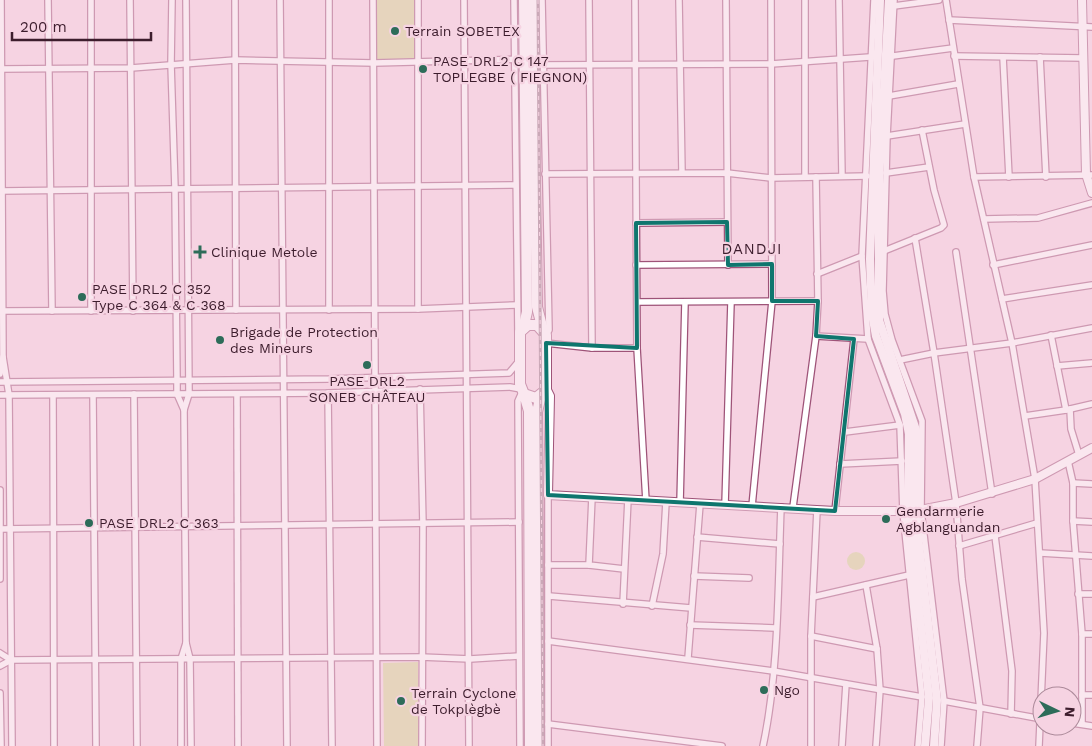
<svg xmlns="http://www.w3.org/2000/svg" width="1092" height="746" viewBox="0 0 1092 746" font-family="'Work Sans',sans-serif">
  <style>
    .green { fill: #d2d591 }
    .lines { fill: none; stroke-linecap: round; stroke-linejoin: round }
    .street-casing { stroke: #9e5378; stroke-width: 8 }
    .secondary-casing { stroke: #9e5378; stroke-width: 10 }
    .highway-casing { stroke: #9e5378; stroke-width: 12 }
    .street { stroke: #fff; stroke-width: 5.5 }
    .secondary { stroke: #fff; stroke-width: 8 }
    .highway { stroke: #fff; stroke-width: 10 }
    .rail-casing { stroke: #967484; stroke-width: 3 }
    .rail { stroke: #f6d3e2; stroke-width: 1; stroke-dasharray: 4; stroke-linecap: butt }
    .marked { fill: none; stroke: #0f766e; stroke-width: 4; stroke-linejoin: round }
    .poi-dot { fill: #2d6c59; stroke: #f6d3e2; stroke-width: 2 }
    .labels { text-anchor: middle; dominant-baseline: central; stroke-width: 4.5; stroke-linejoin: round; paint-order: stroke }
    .poi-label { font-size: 14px; fill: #3d1d2d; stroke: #f6d3e2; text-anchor: start }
    .neighbourhood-label { font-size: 15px; letter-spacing: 1px; fill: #3d1d2d; stroke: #f6d3e2 }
  </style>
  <rect width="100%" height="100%" fill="#f6d3e2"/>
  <g class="green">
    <path d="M375,0H415V62H374Z"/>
    <circle cx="856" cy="561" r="9"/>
    <path d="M418,662L419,746H384L383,663Z"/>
  </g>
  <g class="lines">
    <g class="street-casing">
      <g id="street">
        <path d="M48,0L52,311"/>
        <path d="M91,0V311"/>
        <path d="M130,0L133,311"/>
        <path d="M172,0L171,64L175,189L177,380V394L184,410"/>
        <path d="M186,0L189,394L184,410L186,643L190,659L191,746"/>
        <path d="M235,0L236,310"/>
        <path d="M280,0L287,746"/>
        <path d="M329,0V310"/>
        <path d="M373,0L377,746"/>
        <path d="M418,0V309"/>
        <path d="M464,0L469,746"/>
        <path d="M514,0L518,335"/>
        <path d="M542,0L549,330L546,335"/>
        <path d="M589,0L592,348"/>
        <path d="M635,0L637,348L646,501"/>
        <path d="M679,0L682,173"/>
        <path d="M726,0L728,265"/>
        <path d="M805,0V177"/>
        <path d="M839,0L842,176"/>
        <path d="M874,0L862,256L868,339L900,425L903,512L922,697L918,746"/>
        <path d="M894,0L887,136L883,291L885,314L892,340L922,421L921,510L944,701L941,746"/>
        <path d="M946,0L974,177L1012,343L1035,479L1044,633L1039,746"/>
        <path d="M894,6L939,0"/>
        <path d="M949,20L1092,27"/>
        <path d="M893,56L953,48"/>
        <path d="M954,56L1083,58"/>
        <path d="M1003,57L1009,177"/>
        <path d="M1040,57L1046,177"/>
        <path d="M532,65L771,64L870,57"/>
        <path d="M0,69L131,68L235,60L374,63L525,59"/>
        <path d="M889,96L958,84"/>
        <path d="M887,136L965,124"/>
        <path d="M886,173L929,167"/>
        <path d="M545,174L727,173L771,178L867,176"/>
        <path d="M974,177L1092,175"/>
        <path d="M0,191L515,185"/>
        <path d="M984,219L1038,218L1092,203"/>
        <path d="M636,223L727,222"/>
        <path d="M915,238L934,353L1012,343L1092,328"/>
        <path d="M884,251L941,228L944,225L934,190L922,130"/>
        <path d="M956,252L992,494"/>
        <path d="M636,265L772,264"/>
        <path d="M993,265L1092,245"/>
        <path d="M817,274L862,256"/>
        <path d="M1002,299L1092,285"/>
        <path d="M637,302L818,301"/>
        <path d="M0,311L418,309L517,305"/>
        <path d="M1051,335L1066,410"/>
        <path d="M816,336L868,339"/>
        <path d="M546,343L592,348H637"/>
        <path d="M3,357L9,395L12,746"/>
        <path d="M900,360L934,353L956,503L962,579L980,708L977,746"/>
        <path d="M1057,366L1092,363"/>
        <path d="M0,374L3,357L1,0"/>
        <path d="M0,382L329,379L509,373L519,361"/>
        <path d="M420,389L423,525L422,746"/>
        <path d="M328,393L332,746"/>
        <path d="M134,394L137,746"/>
        <path d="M237,394L238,746"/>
        <path d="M0,395L328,393L510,387L521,389"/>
        <path d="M53,395L54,746"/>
        <path d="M93,395L96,746"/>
        <path d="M1070,409L1071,429L1079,455"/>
        <path d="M1025,416L1066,410L1092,404"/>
        <path d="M845,432L900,425"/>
        <path d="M1068,461L1073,483V521L1082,634V724"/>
        <path d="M840,464L902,461"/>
        <path d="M1073,483L1092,484"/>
        <path d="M0,490V579"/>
        <path d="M548,495V746"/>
        <path d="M592,497L589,565L624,569"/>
        <path d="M680,503L685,302"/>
        <path d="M725,505L731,302"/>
        <path d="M752,506L772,301L771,0"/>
        <path d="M793,507L816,336L818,301L816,177"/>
        <path d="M835,511L854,339"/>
        <path d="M1073,521L1092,522"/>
        <path d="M0,529L519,522"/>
        <path d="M995,536L1012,671L1011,714"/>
        <path d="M697,537L780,544"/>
        <path d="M959,546L1037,523"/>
        <path d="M1040,553L1092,556"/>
        <path d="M548,565H589"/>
        <path d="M694,576L749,578"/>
        <path d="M866,585L877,649L880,690L876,746"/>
        <path d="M1078,594H1092"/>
        <path d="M549,596L691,608"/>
        <path d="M813,597L909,575"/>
        <path d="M623,604L628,499"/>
        <path d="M652,606L663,554L666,502"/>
        <path d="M690,625L775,628"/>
        <path d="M1082,634H1092"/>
        <path d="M811,636L877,649"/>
        <path d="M548,641L773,671L922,697"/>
        <path d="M0,653L11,660"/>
        <path d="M688,658L700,504"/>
        <path d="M0,666L11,660L421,657L470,659L519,656"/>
        <path d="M0,693L1,746"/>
        <path d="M1082,695H1092"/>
        <path d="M944,701L1042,719"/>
        <path d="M1072,723L1092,726"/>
        <path d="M548,724L722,746"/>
        <path d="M181,746V659L186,643"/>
        <path d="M520,746L518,401L522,392"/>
        <path d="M763,746C779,672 778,583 781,507"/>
        <path d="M811,746V636L817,510"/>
        <path d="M842,746L846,684"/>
      </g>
    </g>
    <g class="secondary-casing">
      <g id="secondary">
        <path d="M880,0L870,259L872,314L876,336L905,414L909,434L908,511L929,698L925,746"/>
        <path d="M889,0L879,180V320L916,430L915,511L937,700L934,746"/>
        <path d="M1082,0L1086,174L1092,193"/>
        <path d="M546,388L550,396L548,495L835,511H915L956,503L1035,479L1092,448"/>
      </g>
    </g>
    <g class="highway-casing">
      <g id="highway">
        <path d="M532,0L537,307L543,330"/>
        <path d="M528,325H537L546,335V390L536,398L524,394L520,384V332Z"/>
        <path d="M523,329L527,312L524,0"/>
        <path d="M524,394L529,411L530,746"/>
        <path d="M539,746L537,412L541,395"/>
      </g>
    </g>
    <use href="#street" class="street"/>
    <use href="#secondary" class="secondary"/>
    <use href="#highway" class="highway"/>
    <g class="rail-casing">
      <path id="rail" d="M538,0L543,746"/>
    </g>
    <use href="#rail" class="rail"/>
  </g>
  <path d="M0 0H1092V746H0ZM727,222L728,265L772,264V301H818L816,336L854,339L835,511L548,495L546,343L637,348L636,223Z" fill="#f6d3e2" fill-opacity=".55" fill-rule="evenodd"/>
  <path class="marked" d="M727,222L728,265L772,264V301H818L816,336L854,339L835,511L548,495L546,343L637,348L636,223Z"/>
  <g class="poi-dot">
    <circle cx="395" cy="31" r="5"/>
    <circle cx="423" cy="69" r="5"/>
    <path d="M197.5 244.5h5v5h5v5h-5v5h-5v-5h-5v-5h5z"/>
    <circle cx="82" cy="297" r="5"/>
    <circle cx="220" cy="340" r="5"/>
    <circle cx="367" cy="365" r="5"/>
    <circle cx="886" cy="519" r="5"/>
    <circle cx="89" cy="523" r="5"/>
    <circle cx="764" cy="690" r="5"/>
    <circle cx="401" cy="701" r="5"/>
  </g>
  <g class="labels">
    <g class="poi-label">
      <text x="405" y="31">Terrain SOBETEX</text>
      <text x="433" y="61">PASE DRL2 C 147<tspan x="433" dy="16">TOPLEGBE ( FIEGNON)</tspan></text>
      <text x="211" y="252">Clinique Metole</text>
      <text x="92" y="289">PASE DRL2 C 352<tspan x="92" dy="16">Type C 364 &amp; C 368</tspan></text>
      <text x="230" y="332">Brigade de Protection<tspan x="230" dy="16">des Mineurs</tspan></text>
      <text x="367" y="381" text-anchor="middle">PASE DRL2<tspan x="367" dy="16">SONEB CHÂTEAU</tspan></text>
      <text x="896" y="511">Gendarmerie<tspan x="896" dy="16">Agblanguandan</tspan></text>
      <text x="99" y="523">PASE DRL2 C 363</text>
      <text x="774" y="690">Ngo</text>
      <text x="411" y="693">Terrain Cyclone<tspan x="411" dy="16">de Tokplègbè</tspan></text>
    </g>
    <g class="neighbourhood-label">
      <text x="752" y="249">DANDJI</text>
    </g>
  </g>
  <g transform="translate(1057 711) rotate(95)"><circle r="24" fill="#f6d3e2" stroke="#ac8a9a"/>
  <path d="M0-4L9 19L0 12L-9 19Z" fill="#2d6c59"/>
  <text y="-8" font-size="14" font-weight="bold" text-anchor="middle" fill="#3d1d2d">N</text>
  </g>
  <path d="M12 32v8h139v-8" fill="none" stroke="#3d1d2d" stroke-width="2.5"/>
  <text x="20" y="32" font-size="15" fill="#3d1d2d" stroke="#f6d3e2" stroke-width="4" paint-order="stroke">200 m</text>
</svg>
